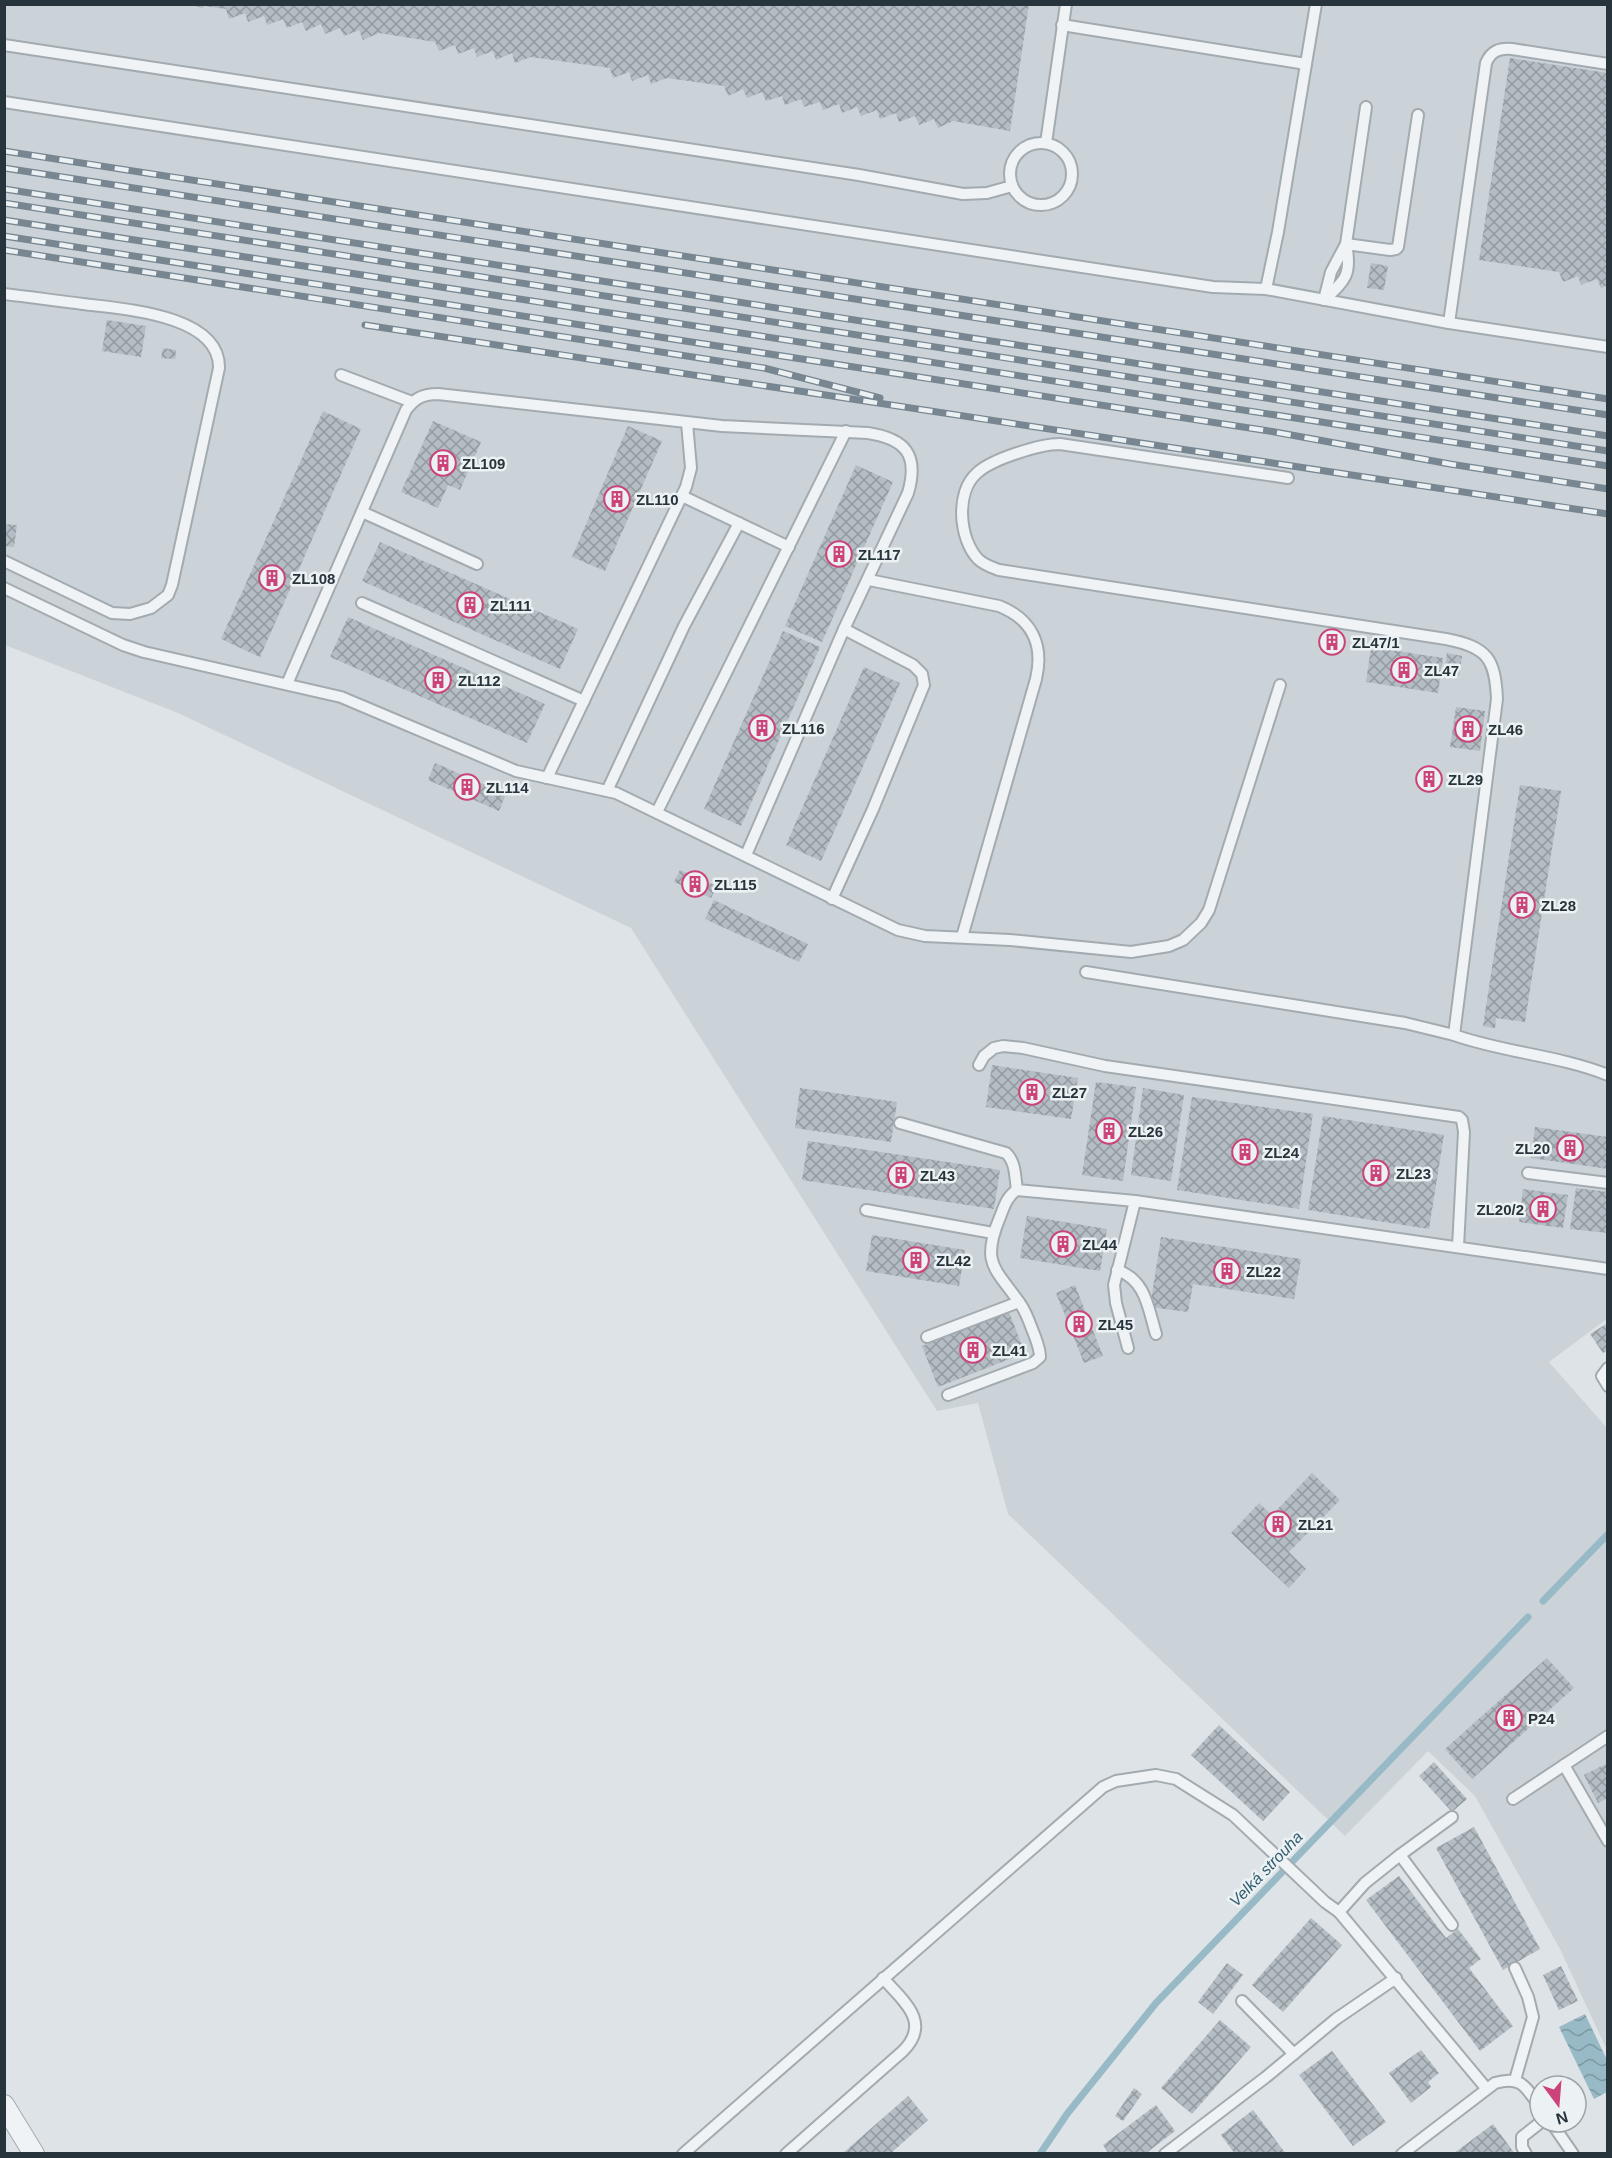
<svg xmlns="http://www.w3.org/2000/svg" width="1612" height="2158" viewBox="0 0 1612 2158" font-family="Arial,sans-serif">
  <style>
    .built { fill: #cbd3d8 }
    .water { fill: url(#water-waves) }
    .lines { fill: none; stroke-linecap: round; stroke-linejoin: round }
    .stream { stroke: #98bac6; stroke-width: 7 }
    .building { fill: url(#building-cross-hatch) }
    .service-casing { stroke: #a3abb0; stroke-width: 14 }
    .minor-casing { stroke: #a3abb0; stroke-width: 22 }
    .service { stroke: #eff3f5; stroke-width: 10 }
    .minor { stroke: #eff3f5; stroke-width: 20 }
    .rail-casing { stroke: #778690; stroke-width: 7 }
    .rail { stroke: #ecf1f4; stroke-width: 4.5; stroke-dasharray: 14; stroke-linecap: butt }
    .labels { text-anchor: middle; dominant-baseline: central; stroke-width: 5; stroke-linejoin: round; paint-order: stroke }
    .poi-label { font-size: 15px; font-weight: bold; fill: #27343c; stroke: #ecf1f4; text-anchor: start }
    .water-label { font-size: 16px; font-style: italic; fill: #325d6f; stroke: #ecf1f4 }
  </style>
  <defs>
    <pattern id="water-waves" width="16" height="10" patternUnits="userSpaceOnUse" patternTransform="scale(1.5)"><rect width="16" height="10" fill="#98bac6"/><path d="M0 5q4-4 8 0t8 0" fill="none" stroke="#7c98a2"/></pattern>
    <pattern id="building-cross-hatch" width="8" height="8" patternUnits="userSpaceOnUse" patternTransform="scale(1.5)"><rect width="8" height="8" fill="#b4bdc3"/><path d="M0 0l8 8M0 8l8-8" fill="none" stroke="#929aa0"/></pattern>
  </defs>
  <rect width="100%" height="100%" fill="#dde3e6"/>
  <path class="built" d="M4,5H1607L1608,1318L1549,1362L1607,1428V2050L1560,1949L1475,1796L1428,1751L1345,1836L1008,1514L978,1403L937,1411L631,928L178,713L5,645Z"/>
  <path class="water" d="M1585,2014L1607,2060V2092L1594,2099L1559,2027Z"/>
  <g class="lines">
    <g class="stream">
      <path d="M1543,1601L1608,1534"/>
      <path d="M1040,2154L1067,2114L1156,2003L1528,1617"/>
    </g>
  </g>
  <g class="building">
    <path d="M189,4H1029L1010,131L953,121L938,128L934,119L919,125L915,116L899,122L896,113L880,119L877,110L861,116L857,107L842,113L839,104L823,110L820,102L804,107L801,99L785,105L782,96L766,101L762,92L747,98L743,89L728,96L724,86L667,78L651,84L648,75L632,81L629,72L613,78L610,68L531,57L515,63L512,53L496,60L493,51L477,57L474,48L458,54L455,45L439,51L435,42L379,33L363,40L359,30L344,36L340,28L325,34L321,24L306,31L302,22L287,28L283,19L267,25L264,16L248,22L245,13L229,19L226,9L204,6L203,8Z"/>
    <path d="M1510,58L1608,73V285L1601,288L1597,279L1581,285L1578,276L1563,282L1559,272L1479,260Z"/>
    <path d="M1371,263L1388,266L1384,290L1367,288Z"/>
    <path d="M107,320L146,326L141,357L102,351Z"/>
    <path d="M163,348L176,350L175,359L161,358Z"/>
    <path d="M323,411L361,429L260,657L221,639Z"/>
    <path d="M433,421L481,442L460,490L448,485L438,508L401,492Z"/>
    <path d="M628,426L662,441L605,571L572,557Z"/>
    <path d="M856,465L893,482L822,642L785,626Z"/>
    <path d="M4,524L17,525L14,547L4,546Z"/>
    <path d="M380,542L578,629L560,669L362,581Z"/>
    <path d="M348,617L545,704L527,743L330,657Z"/>
    <path d="M783,631L820,647L741,826L704,809Z"/>
    <path d="M1324,632L1341,634L1338,652L1326,650L1327,642H1322Z"/>
    <path d="M1371,647L1443,658L1438,693L1366,682Z"/>
    <path d="M1447,653L1462,656L1459,676L1444,674Z"/>
    <path d="M864,667L900,683L821,861L786,845Z"/>
    <path d="M1456,707L1485,711L1480,751L1450,747Z"/>
    <path d="M435,763L506,794L499,811L428,780Z"/>
    <path d="M1420,770L1439,773L1437,788L1418,785Z"/>
    <path d="M1520,785L1561,791L1525,1022L1496,1018L1495,1028L1483,1026Z"/>
    <path d="M680,870L717,886L711,898L674,882Z"/>
    <path d="M714,900L808,944L799,962L705,919Z"/>
    <path d="M992,1065L1078,1078L1071,1119L986,1107Z"/>
    <path d="M1096,1082L1136,1087L1123,1181L1082,1175Z"/>
    <path d="M800,1088L897,1102L891,1142L795,1128Z"/>
    <path d="M1143,1088L1184,1095L1171,1181L1131,1175Z"/>
    <path d="M1192,1097L1313,1114L1299,1209L1177,1190Z"/>
    <path d="M1323,1116L1444,1135L1429,1229L1308,1210Z"/>
    <path d="M1535,1127L1608,1137V1169L1531,1158Z"/>
    <path d="M808,1141L1000,1170L994,1209L802,1180Z"/>
    <path d="M1576,1188L1608,1192V1233L1570,1229Z"/>
    <path d="M1523,1189L1568,1195L1563,1228L1519,1222Z"/>
    <path d="M1027,1216L1107,1229L1100,1271L1020,1258Z"/>
    <path d="M872,1235L965,1250L959,1286L866,1271Z"/>
    <path d="M1161,1237L1301,1259L1294,1299L1193,1284L1188,1312L1150,1307Z"/>
    <path d="M1075,1285L1103,1356L1084,1363L1056,1293Z"/>
    <path d="M1009,1312L1025,1353L938,1387L922,1346Z"/>
    <path d="M1608,1323V1350L1603,1353L1590,1334Z"/>
    <path d="M1312,1473L1340,1500L1289,1552L1306,1569L1289,1588L1231,1533L1259,1503L1272,1515Z"/>
    <path d="M1547,1658L1574,1688L1472,1779L1445,1749Z"/>
    <path d="M1219,1725L1290,1792L1263,1821L1191,1755Z"/>
    <path d="M1434,1762L1467,1799L1452,1812L1419,1776Z"/>
    <path d="M1608,1763V1798L1598,1803L1584,1775Z"/>
    <path d="M1474,1827L1540,1949L1503,1970L1436,1848Z"/>
    <path d="M1399,1876L1446,1938L1458,1929L1481,1959L1469,1968L1513,2026L1480,2051L1366,1900Z"/>
    <path d="M1311,1918L1342,1945L1283,2012L1252,1985Z"/>
    <path d="M1227,1963L1243,1975L1213,2014L1198,2002Z"/>
    <path d="M1561,1966L1578,2001L1559,2010L1543,1975Z"/>
    <path d="M1220,2020L1251,2047L1192,2114L1161,2088Z"/>
    <path d="M1421,2050L1439,2073L1428,2082L1431,2087L1411,2103L1389,2073Z"/>
    <path d="M1332,2051L1386,2122L1353,2146L1299,2075Z"/>
    <path d="M1134,2088L1142,2094L1123,2121L1115,2116Z"/>
    <path d="M908,2096L928,2120L890,2154H842Z"/>
    <path d="M1156,2105L1175,2131L1145,2154H1109L1103,2145Z"/>
    <path d="M1253,2110L1286,2154H1235L1221,2135Z"/>
    <path d="M1493,2124L1515,2154H1453Z"/>
  </g>
  <g class="lines">
    <g class="service-casing">
      <g id="service">
        <path d="M1062,25L1306,64"/>
        <path d="M4,45L859,175L963,194L987,193L1012,186"/>
        <path d="M4,102L1213,287L1266,289L1449,323L1608,347"/>
        <path d="M1366,107L1346,244L1390,250L1396,249L1398,247L1418,115"/>
        <circle cx="1041" cy="174" r="31"/>
        <path d="M1046,143L1066,4"/>
        <path d="M1346,244C1352,274 1346,280 1324,300L1331,272Z"/>
        <path d="M1266,289L1278,232L1316,4"/>
        <path d="M4,294C31,297 57,301 83,304C121,309 220,314 219,368L172,585L168,595L151,608L130,614L112,613L4,561"/>
        <path d="M1449,323L1486,63C1491,51 1499,48 1512,49L1608,64"/>
        <path d="M341,375L412,402"/>
        <path d="M1288,478L1060,444C1040,444 992,459 977,473C955,492 959,539 978,559C984,565 991,567 999,570L1446,639C1488,647 1495,659 1497,699L1454,1035C1505,1053 1558,1055 1608,1075"/>
        <path d="M682,496L789,547"/>
        <path d="M362,512L477,564"/>
        <path d="M869,580L999,606C1032,619 1044,645 1036,679L962,937"/>
        <path d="M4,588L123,645L144,652L341,697L516,771L616,793L898,930L925,936L1010,940L1131,952L1169,946L1183,940L1201,923L1209,910L1280,685"/>
        <path d="M362,603L584,701"/>
        <path d="M287,684L406,410C415,398 423,394 438,394L722,426L868,433C906,439 919,455 908,493L844,629L746,855"/>
        <path d="M547,778L686,487L691,468L687,423"/>
        <path d="M607,791L684,626L739,523"/>
        <path d="M657,812L846,431"/>
        <path d="M832,899L873,809L924,685L922,674L913,665L844,629"/>
        <path d="M1086,972L1405,1023L1454,1035"/>
        <path d="M979,1065L984,1056L994,1048L1003,1046L1023,1048L1105,1066L1459,1117L1462,1120L1464,1132L1458,1247"/>
        <path d="M900,1123L1006,1153C1016,1162 1015,1178 1017,1190"/>
        <path d="M1528,1173L1608,1183"/>
        <path d="M866,1210L993,1233"/>
        <path d="M1117,1270C1146,1280 1148,1308 1156,1334"/>
        <path d="M927,1337L1019,1302"/>
        <path d="M1128,1348L1116,1303L1114,1285L1135,1201"/>
        <path d="M1608,1368L1602,1376L1608,1386"/>
        <path d="M948,1395L1033,1363L1040,1357C1040,1349 1037,1342 1034,1334C1030,1324 1027,1314 1021,1305C996,1268 980,1265 1000,1217C1004,1207 1007,1196 1017,1190L1135,1201L1608,1269"/>
        <path d="M1564,1765L1608,1841"/>
        <path d="M1513,1799L1608,1736"/>
        <path d="M1400,1855L1452,1817"/>
        <path d="M1452,1925L1400,1855L1365,1883L1339,1912L1486,2088"/>
        <path d="M1242,2001L1294,2054"/>
        <path d="M1515,2080L1533,2017L1528,1997L1515,1968"/>
        <path d="M1551,2122L1573,2154"/>
        <path d="M683,2154L1103,1787L1116,1781L1156,1775L1176,1779L1233,1815L1325,1902L1339,1912"/>
        <path d="M786,2154L903,2051C932,2022 903,2001 883,1978"/>
        <path d="M1165,2154L1266,2077L1336,2019L1396,1978"/>
        <path d="M1402,2154L1495,2083C1522,2075 1526,2088 1540,2107"/>
        <path d="M1526,2154L1522,2147V2137L1541,2122"/>
      </g>
    </g>
    <g class="minor-casing">
      <path id="minor" d="M4,2105L34,2154"/>
    </g>
    <use href="#service" class="service"/>
    <use href="#minor" class="minor"/>
    <g class="rail-casing">
      <g id="rail">
        <path d="M4,151L1608,399"/>
        <path d="M4,168L1608,415"/>
        <path d="M4,189L1608,436"/>
        <path d="M4,203L1608,451"/>
        <path d="M4,220L1608,466"/>
        <path d="M4,236L1269,431L1450,464L1608,489"/>
        <path d="M4,250L764,368L880,398"/>
        <path d="M365,325L1608,514"/>
      </g>
    </g>
    <use href="#rail" class="rail"/>
  </g>
  <defs>
    <g id="building-ring" transform="scale(1.35)"><circle r="9.5" fill="#ecf1f4" stroke="#cb4379" stroke-width="1.5"/><path d="M-4-6H4V6H1V3H-1V6H-4ZM-2.5-4.3h1.7v1.8h-1.7ZM.8-4.3h1.7v1.8H.8ZM-2.5-1h1.7V.8h-1.7ZM.8-1h1.7V.8H.8Z" fill="#cb4379"/></g>
  </defs>
  <g fill-rule="evenodd">
    <use href="#building-ring" x="443" y="463"/>
    <use href="#building-ring" x="617" y="499"/>
    <use href="#building-ring" x="839" y="554"/>
    <use href="#building-ring" x="272" y="578"/>
    <use href="#building-ring" x="470" y="605"/>
    <use href="#building-ring" x="1332" y="642"/>
    <use href="#building-ring" x="1404" y="670"/>
    <use href="#building-ring" x="438" y="680"/>
    <use href="#building-ring" x="762" y="728"/>
    <use href="#building-ring" x="1468" y="729"/>
    <use href="#building-ring" x="1429" y="779"/>
    <use href="#building-ring" x="467" y="787"/>
    <use href="#building-ring" x="695" y="884"/>
    <use href="#building-ring" x="1522" y="905"/>
    <use href="#building-ring" x="1032" y="1092"/>
    <use href="#building-ring" x="1109" y="1131"/>
    <use href="#building-ring" x="1570" y="1148"/>
    <use href="#building-ring" x="1245" y="1152"/>
    <use href="#building-ring" x="1376" y="1173"/>
    <use href="#building-ring" x="901" y="1175"/>
    <use href="#building-ring" x="1543" y="1209"/>
    <use href="#building-ring" x="1063" y="1244"/>
    <use href="#building-ring" x="916" y="1260"/>
    <use href="#building-ring" x="1227" y="1271"/>
    <use href="#building-ring" x="1079" y="1324"/>
    <use href="#building-ring" x="973" y="1350"/>
    <use href="#building-ring" x="1278" y="1524"/>
    <use href="#building-ring" x="1509" y="1718"/>
  </g>
  <g class="labels">
    <g class="poi-label">
      <text x="462" y="463">ZL109</text>
      <text x="636" y="499">ZL110</text>
      <text x="858" y="554">ZL117</text>
      <text x="292" y="578">ZL108</text>
      <text x="490" y="605">ZL111</text>
      <text x="1352" y="642">ZL47/1</text>
      <text x="1424" y="670">ZL47</text>
      <text x="458" y="680">ZL112</text>
      <text x="782" y="728">ZL116</text>
      <text x="1488" y="729">ZL46</text>
      <text x="1448" y="779">ZL29</text>
      <text x="486" y="787">ZL114</text>
      <text x="714" y="884">ZL115</text>
      <text x="1541" y="905">ZL28</text>
      <text x="1052" y="1092">ZL27</text>
      <text x="1128" y="1131">ZL26</text>
      <text x="1550" y="1148" text-anchor="end">ZL20</text>
      <text x="1264" y="1152">ZL24</text>
      <text x="1396" y="1173">ZL23</text>
      <text x="920" y="1175">ZL43</text>
      <text x="1524" y="1209" text-anchor="end">ZL20/2</text>
      <text x="1082" y="1244">ZL44</text>
      <text x="936" y="1260">ZL42</text>
      <text x="1246" y="1271">ZL22</text>
      <text x="1098" y="1324">ZL45</text>
      <text x="992" y="1350">ZL41</text>
      <text x="1298" y="1524">ZL21</text>
      <text x="1528" y="1718">P24</text>
    </g>
    <g class="water-label">
      <text transform="translate(1266 1869) rotate(-46)">Velká strouha</text>
    </g>
  </g>
  <rect width="1612" height="2158" fill="none" stroke="#27343c" stroke-width="12"/>
  <g transform="translate(1558 2104) rotate(164)"><circle r="28" fill="#ecf1f4" stroke="#9da5aa" stroke-width="1.5"/>
  <path d="M0-4.5L10 22L0 15L-10 22Z" fill="#cb4379"/>
  <text y="-9" font-size="16" font-weight="bold" text-anchor="middle" fill="#27343c">N</text>
  </g>
</svg>
